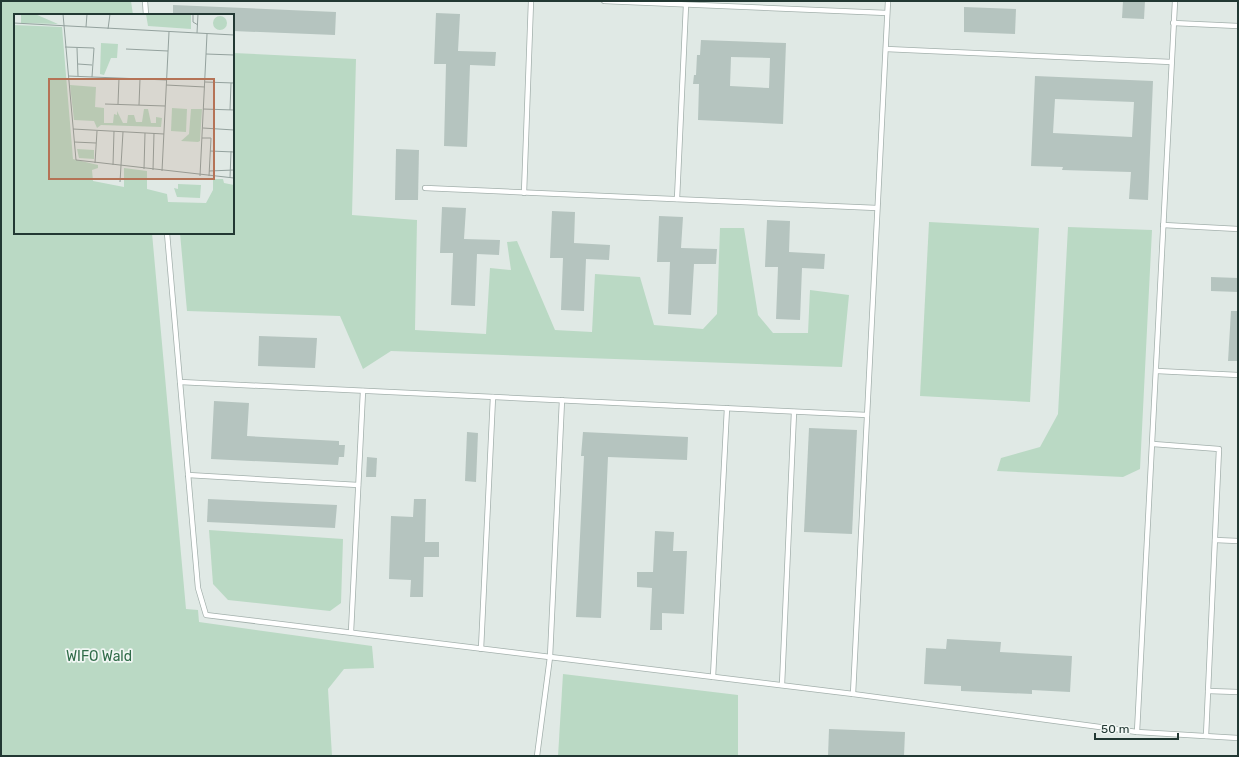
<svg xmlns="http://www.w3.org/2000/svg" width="1239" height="757" viewBox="0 0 1239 757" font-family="Rubik,sans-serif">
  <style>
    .green { fill: #bad9c4 }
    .building { fill: #b5c4bf; fill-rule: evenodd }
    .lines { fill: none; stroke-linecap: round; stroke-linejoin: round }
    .lane-casing { stroke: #a3b0ac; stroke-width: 6 }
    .lane { stroke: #fff; stroke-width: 4.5 }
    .labels { text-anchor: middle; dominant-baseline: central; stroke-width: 3.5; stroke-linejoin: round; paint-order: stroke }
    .park-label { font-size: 14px; fill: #306c49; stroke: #f0f6f3 }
    .inset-road { fill: none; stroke: #94a29e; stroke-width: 1 }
    .view { fill: #b57356; fill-opacity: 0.15; stroke: #b57356; stroke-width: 2 }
    .inset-edge { fill: none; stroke: #223833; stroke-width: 2 }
  </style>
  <rect width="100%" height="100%" fill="#e0e9e5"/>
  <g class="green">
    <path d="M1,1H131L133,15H15V233H152L186,609L198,610L199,622L372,646L374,668L344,669L328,689L332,756H1Z"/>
    <path d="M233,53L356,59L352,215L417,220L415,330L486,334L490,268L511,270L507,242L517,241L555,330L592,332L595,274L640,277L654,325L703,329L717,314L720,228H744L758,315L773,333H808L810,290L849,295L842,367L391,351L363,369L340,316L187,311L180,233H233Z"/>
    <path d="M929,222L1039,228L1030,402L920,396Z"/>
    <path d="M1068,227L1152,230L1140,469L1123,477L997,471L1001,458L1040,447L1058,414Z"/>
    <path d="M209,530L343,539L341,603L330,611L228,600L213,584Z"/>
    <path d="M563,674L738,695V756H558Z"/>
  </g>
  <g class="building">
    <path d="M1123,1H1145L1144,19L1122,18Z"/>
    <path d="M173,5L336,12L335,35L233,31V15H173Z"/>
    <path d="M964,7L1016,9L1015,34L964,32Z"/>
    <path d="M436,13L460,14L458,51L496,52L495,66L470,65L467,147L444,146L446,64H434Z"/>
    <path d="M701,40L786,43L783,124L698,120L699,84H693L694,75H696L697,55H700ZM731,57L770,58L769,88L730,86Z"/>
    <path d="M1035,76L1153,81L1148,200L1129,199L1131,172L1062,170L1063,167L1031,166ZM1055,99L1134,102L1132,137L1053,133Z"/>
    <path d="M396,149L419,150L418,200H395Z"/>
    <path d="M442,207L466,208L464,239L500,240L499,255L477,254L475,306L451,305L453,253H440Z"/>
    <path d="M552,211L575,212L574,243L610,245L609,260L586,259L584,311L561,310L563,258H550Z"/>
    <path d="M659,216L683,217L681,248L717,249L716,264H694L691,315L668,314L670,262H657Z"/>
    <path d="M767,220L790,221L789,252L825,254L824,269L802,268L800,320L776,319L778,267H765Z"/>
    <path d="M1211,277L1238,278V292L1211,291Z"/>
    <path d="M1231,311H1238V361H1228Z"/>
    <path d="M259,336L317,338L315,368L258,366Z"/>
    <path d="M214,401L249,403L247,436L339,441V445H345L344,457H339L338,465L211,459Z"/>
    <path d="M809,428L857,430L852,534L804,532Z"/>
    <path d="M467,432L478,433L476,482L465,481Z"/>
    <path d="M583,432L688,437L687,460L608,457L601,618L576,617L584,456H581Z"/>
    <path d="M367,457L377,458L376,477H366Z"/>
    <path d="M208,499L337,505L335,528L207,522Z"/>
    <path d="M414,499H426L425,542H439V557H424L423,597H410L411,580L389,579L391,516L413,517Z"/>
    <path d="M655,531L674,532L673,551H687L684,614L662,613V630H650L652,588L637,587V572H653Z"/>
    <path d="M947,639L1001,642L1000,652L1072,656L1070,692L1032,690V694L961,691V686L924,684L926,648L946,649Z"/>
    <path d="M829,729L905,732L904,756H828Z"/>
  </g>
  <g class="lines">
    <g class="lane-casing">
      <g id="lane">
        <path d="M145,1L146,15"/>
        <path d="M604,1L887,13"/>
        <path d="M1173,23L1238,26"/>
        <path d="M886,49L1171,62"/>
        <path d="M425,188L877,208"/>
        <path d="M524,193L531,1"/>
        <path d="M677,199L686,5"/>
        <path d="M1163,225L1238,229"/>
        <path d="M167,233L198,588L206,615L853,694L1137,732L1238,738"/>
        <path d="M1157,371L1238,375"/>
        <path d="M180,382L867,415"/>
        <path d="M1153,444L1219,449L1206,736"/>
        <path d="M188,475L358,485"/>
        <path d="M1215,540L1238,541"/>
        <path d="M351,632L363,391"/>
        <path d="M481,649L493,397"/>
        <path d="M713,677L727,408"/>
        <path d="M782,685L794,412"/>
        <path d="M1208,691L1238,692"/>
        <path d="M853,694L888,1"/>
        <path d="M1137,732L1175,1"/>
        <path d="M537,756L550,657L562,400"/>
      </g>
    </g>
    <use href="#lane" class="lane"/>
  </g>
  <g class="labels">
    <g class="park-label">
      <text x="99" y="656">WIFO Wald</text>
    </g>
  </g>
  <g transform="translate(14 14)">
    <rect width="220" height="220" fill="#e0e9e5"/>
    <path d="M7,0H21L44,10L7,9ZM132,0H177V15L134,12ZM199 9a7 7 0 1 1 14 0a7 7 0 1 1-14 0ZM0,11L48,13L59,145L84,151V154L78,156L79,167L110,173V154L133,157V175L153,180L154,188L192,189L199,176V165H209L210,169L220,171V220H0ZM87,29L104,30L103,44H97L90,61L86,60ZM56,71L82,73L81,93L90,94V109H99L100,100L103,101V97L109,109H113L114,101H120L122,108H128L130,95H134L137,109H142V103L148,104L147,113L87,111L83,114L80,107L60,106ZM158,94L173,95L172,118L157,117ZM177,95H188L186,127L184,128L167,127L175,120ZM63,135L80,136V145L65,144ZM164,170L187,171L186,184L163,183L160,174L164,175Z" fill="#bad9c4"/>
    <path class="inset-road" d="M49,0L62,146L220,164M179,0V8L184,11M0,9L220,21M72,13L73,0M94,15L96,0M183,19L184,0M51,33L80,34L78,63M63,34L64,62M112,35L154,37M192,40L220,41M64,50L78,51M54,62L153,66M191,68L220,69M152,71L191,73M91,90L151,92M104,90L105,64M125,91L126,65M189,95L220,96M216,96L217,69M189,114L220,116M59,115L150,120M188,124H197L195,162M60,128L82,129M196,137L220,138M81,149L83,117M99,151L100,117M130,155L131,119M139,156L140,119M148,157L155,18M195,157L220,156M186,162L193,20M216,164L217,137M106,168L109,118"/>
    <path class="view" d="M35,65H200V165H35Z"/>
    <rect width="220" height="220" class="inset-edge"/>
  </g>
  <rect width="1239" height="757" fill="none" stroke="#223833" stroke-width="4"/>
  <path d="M1095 733v6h83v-6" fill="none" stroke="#223833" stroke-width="2"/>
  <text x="1101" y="733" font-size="12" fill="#223833" stroke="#f0f6f3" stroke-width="3" paint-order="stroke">50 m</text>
</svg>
